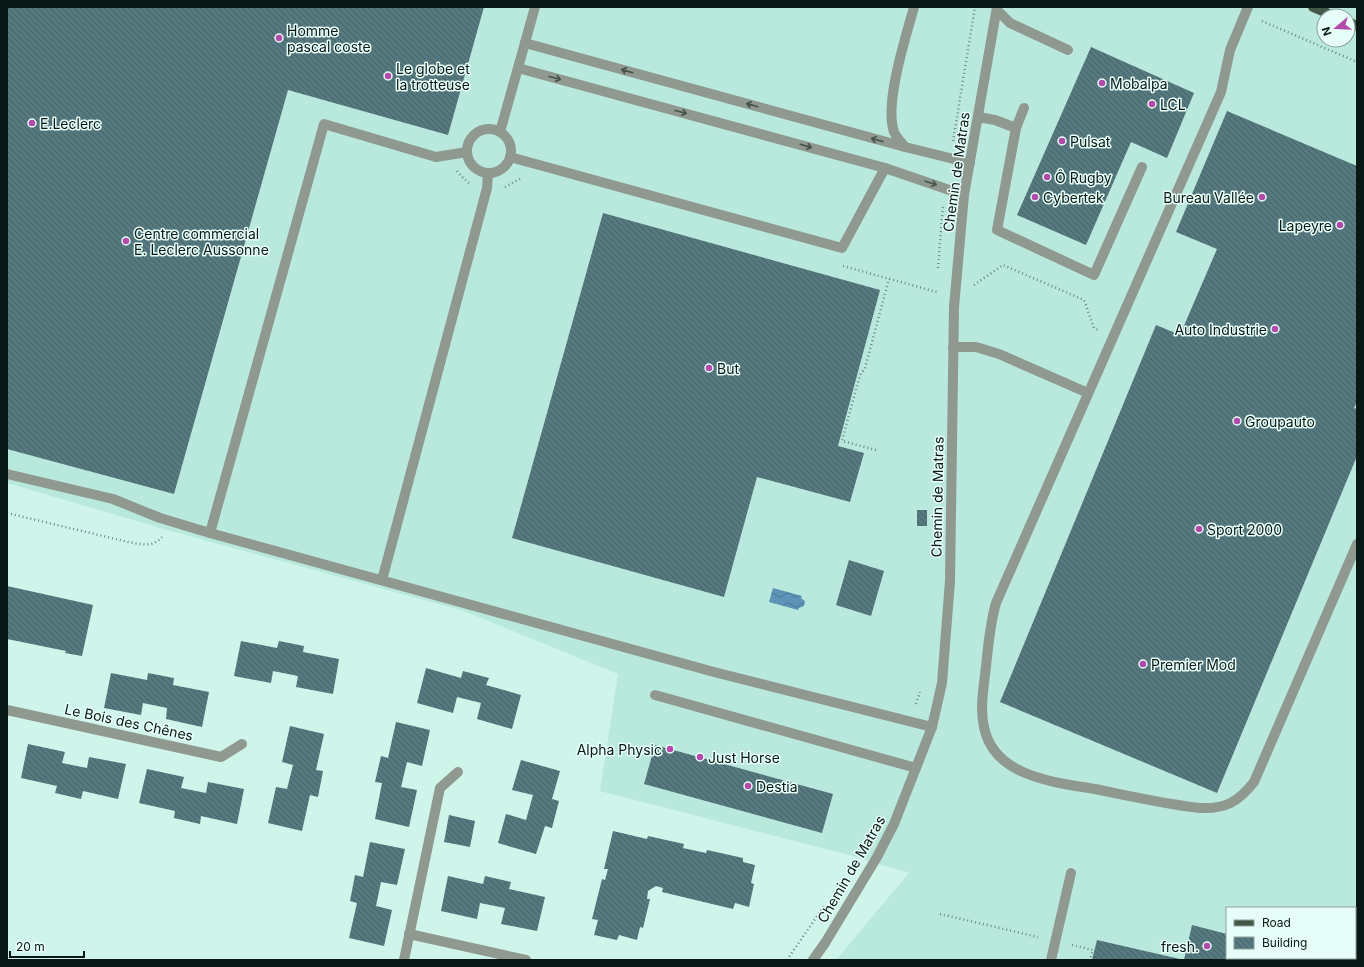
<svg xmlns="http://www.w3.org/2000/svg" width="1364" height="967" viewBox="0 0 1364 967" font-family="Inter,sans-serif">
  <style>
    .built { fill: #b9e8dc; fill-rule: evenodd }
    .water { fill: url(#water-waves) }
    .building { fill: url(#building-back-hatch) }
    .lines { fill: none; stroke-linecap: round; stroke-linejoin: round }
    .path { stroke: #6f8983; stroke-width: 2.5; stroke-dasharray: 1 3; stroke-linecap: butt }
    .minor { stroke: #8f998f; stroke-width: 10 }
    .major { stroke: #455746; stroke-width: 10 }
    .oneway { stroke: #46524c }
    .poi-dot { fill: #b349aa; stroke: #e7fef8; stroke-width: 1.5 }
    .labels { text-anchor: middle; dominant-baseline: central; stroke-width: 3; stroke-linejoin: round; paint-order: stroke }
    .poi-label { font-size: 14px; fill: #0a1815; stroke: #e7fef8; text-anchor: start }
    .street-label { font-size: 14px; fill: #0a1815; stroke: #e7fef8 }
  </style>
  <defs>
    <pattern id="water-waves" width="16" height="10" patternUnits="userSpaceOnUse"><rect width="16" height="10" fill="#5c93b7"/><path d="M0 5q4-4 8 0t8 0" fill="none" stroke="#4a7794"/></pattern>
    <pattern id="building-back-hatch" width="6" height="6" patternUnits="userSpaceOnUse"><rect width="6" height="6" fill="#56797f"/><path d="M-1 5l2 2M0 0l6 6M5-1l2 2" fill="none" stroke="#456267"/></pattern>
  </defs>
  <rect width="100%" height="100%" fill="#cff4ea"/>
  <path class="built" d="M7,7H1357V960H836L909,873L853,856L600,791L618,674L464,611L164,529L7,483ZM1324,16H1348V40H1324ZM1227,908H1355V958H1227Z"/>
  <path class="water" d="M773,588L802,596L801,598L805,601L804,606L799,608L798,610L769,602Z"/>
  <g class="building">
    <path d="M7,7H484L448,135L288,90L174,494L7,449Z"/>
    <path d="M1091,47L1194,93L1167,158L1131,142L1086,245L1017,215Z"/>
    <path d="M1227,111L1357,166V402L1354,408L1357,409V456L1217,793L1000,702L1156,325L1180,335L1217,249L1176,232Z"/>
    <path d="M603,213L880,290L838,446L864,453L850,502L757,477L724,597L512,538Z"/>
    <rect x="917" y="510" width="10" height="16"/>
    <path d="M849,560L884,571L871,616L836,605Z"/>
    <path d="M7,586L93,605L82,656L65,653L66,651L7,639Z"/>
    <path d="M241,641L277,648L279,641L304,646L303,652L339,659L333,694L296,687L298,676L273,671L271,683L234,676Z"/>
    <path d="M426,668L461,678L463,671L489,678L486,685L521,695L512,729L477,719L481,703L457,697L453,713L417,703Z"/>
    <path d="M111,673L147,680L148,673L174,678L173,685L209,692L202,727L166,719L167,708L143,703L141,715L104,708Z"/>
    <path d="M396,722L430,730L422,766L407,762L401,787L417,790L409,827L375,819L382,783L375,782L381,756L388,758Z"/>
    <path d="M290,726L324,734L316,770L323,771L318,797L310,795L302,831L268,823L276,787L287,789L293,765L282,762Z"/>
    <path d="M28,744L65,752L62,763L87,768L89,757L126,764L118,799L83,791L81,799L55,793L57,786L21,778Z"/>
    <path d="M655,745L833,794L822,833L644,784Z"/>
    <path d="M521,760L560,771L552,799L559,801L552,828L545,826L536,854L498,843L506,814L526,820L533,795L512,790Z"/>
    <path d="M147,769L184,777L181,788L206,793L208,782L244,789L237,824L201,816L200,824L174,818L175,811L139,803Z"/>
    <path d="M449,815L475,821L470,847L444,842Z"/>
    <path d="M613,831L647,839L648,836L684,844L683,848L706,853L707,850L743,858V862L755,865L751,883L754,884L749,907L735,903L733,909L662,892L663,888L656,886L648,891L647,899H650L643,928L640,927L637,940L619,935L617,940L594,935L598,920L592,919L602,879L605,880L608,869H604Z"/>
    <path d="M370,842L405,849L397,885L381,882L376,906L392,910L384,946L349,938L357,903L350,901L355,875L363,877Z"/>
    <path d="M448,876L483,884L485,876L511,882L509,889L545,897L537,931L501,924L505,908L480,903L477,919L441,911Z"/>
    <path d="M1192,925L1227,934V958H1257L1256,960H1184Z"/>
    <path d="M1356,926L1357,960H1319V958H1355V933Z"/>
    <path d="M1097,940L1180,959V960H1092Z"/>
  </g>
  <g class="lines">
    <g class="path">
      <path d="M1262,21L1357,62"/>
      <path d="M953,141L975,7"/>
      <path d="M457,171L461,176L469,183"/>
      <path d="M505,187L520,179"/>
      <path d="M843,266L937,292"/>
      <path d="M938,268L943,205"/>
      <path d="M974,285L1003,265L1084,300L1094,328L1098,330"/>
      <path d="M876,450L842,441L860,375L865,368L889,279"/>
      <path d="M7,513L128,542C141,544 152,548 162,537"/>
      <path d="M916,704L920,692"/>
      <path d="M940,914L1038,937"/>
      <path d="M1072,945L1093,950L1090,960"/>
      <path d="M787,960L824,906"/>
    </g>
    <g class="minor">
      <path d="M1248,7L1230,50L1221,92L996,603C989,627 988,651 985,675C983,692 980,710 984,727C994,777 1054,782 1095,789C1130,796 1165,804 1200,808C1226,809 1238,802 1254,782L1357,544"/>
      <path d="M997,10L1010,23L1068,50"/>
      <path d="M525,43L905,147L970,163"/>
      <path d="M518,68L885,168L964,195"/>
      <path d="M1024,108L1016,128L997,230L1094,275L1142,167"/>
      <path d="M978,117L995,120L1016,128"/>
      <circle cx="489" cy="151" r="22"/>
      <path d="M500,132L535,7"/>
      <path d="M905,147C901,142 896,137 894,132C884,103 906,37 914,7"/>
      <path d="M510,157L842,248L885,168"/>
      <path d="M953,347H976L999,354L1088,393"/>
      <path d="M7,474L113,499L160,518L210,533L714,672L932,727"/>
      <path d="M210,533L324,124L436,157L467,152"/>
      <path d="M382,580L487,188L488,174"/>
      <path d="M655,695L916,768"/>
      <path d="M7,710L221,757L242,744"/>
      <path d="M409,934L526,960"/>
      <path d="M404,960L440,788L458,772"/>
      <path d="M813,960L825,943L877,857L894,824L932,727L942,683L950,581L954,307L964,195L997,7"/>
      <path d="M1051,960L1071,873"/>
    </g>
    <g class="major">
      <path d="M1313,7L1334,16"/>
      <path d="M1348,22L1357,26"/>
    </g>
  </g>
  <defs><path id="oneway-shaft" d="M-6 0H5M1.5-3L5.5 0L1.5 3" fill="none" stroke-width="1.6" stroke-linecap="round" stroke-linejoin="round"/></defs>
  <g class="oneway">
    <use href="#oneway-shaft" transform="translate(627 71) rotate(-164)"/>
    <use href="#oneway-shaft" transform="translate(555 78) rotate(15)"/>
    <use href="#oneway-shaft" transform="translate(752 105) rotate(-164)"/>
    <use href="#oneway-shaft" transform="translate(681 112) rotate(15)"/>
    <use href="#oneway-shaft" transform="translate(877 140) rotate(-165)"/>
    <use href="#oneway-shaft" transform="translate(806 146) rotate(16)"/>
    <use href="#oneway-shaft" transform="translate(931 183) rotate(18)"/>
  </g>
  <g class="poi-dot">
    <circle cx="279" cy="38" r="4"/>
    <circle cx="388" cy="76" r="4"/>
    <circle cx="1102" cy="83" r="4"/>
    <circle cx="1152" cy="104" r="4"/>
    <circle cx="32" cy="123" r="4"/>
    <circle cx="1062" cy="141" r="4"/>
    <circle cx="1047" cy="177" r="4"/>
    <circle cx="1035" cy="197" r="4"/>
    <circle cx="1262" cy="197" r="4"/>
    <circle cx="1340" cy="225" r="4"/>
    <circle cx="126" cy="241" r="4"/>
    <circle cx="1275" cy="329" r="4"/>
    <circle cx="709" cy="368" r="4"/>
    <circle cx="1237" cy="421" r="4"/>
    <circle cx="1199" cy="529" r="4"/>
    <circle cx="1143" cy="664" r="4"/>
    <circle cx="670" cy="749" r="4"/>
    <circle cx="700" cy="757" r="4"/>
    <circle cx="748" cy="786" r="4"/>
    <circle cx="1207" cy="946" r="4"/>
  </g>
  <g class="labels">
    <g class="poi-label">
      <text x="287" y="30">Homme<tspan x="287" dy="16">pascal coste</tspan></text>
      <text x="396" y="68">Le globe et<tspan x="396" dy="16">la trotteuse</tspan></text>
      <text x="1110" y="83">Mobalpa</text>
      <text x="1160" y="104">LCL</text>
      <text x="40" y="123">E.Leclerc</text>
      <text x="1070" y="141">Pulsat</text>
      <text x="1055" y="177">Ô Rugby</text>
      <text x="1043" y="197">Cybertek</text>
      <text x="1254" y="197" text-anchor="end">Bureau Vallée</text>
      <text x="1332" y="225" text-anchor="end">Lapeyre</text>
      <text x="134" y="233">Centre commercial<tspan x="134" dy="16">E. Leclerc Aussonne</tspan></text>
      <text x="1267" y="329" text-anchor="end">Auto Industrie</text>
      <text x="717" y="368">But</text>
      <text x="1245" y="421">Groupauto</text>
      <text x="1207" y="529">Sport 2000</text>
      <text x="1151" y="664">Premier Mod</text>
      <text x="662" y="749" text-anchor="end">Alpha Physic</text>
      <text x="708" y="757">Just Horse</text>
      <text x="756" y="786">Destia</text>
      <text x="1199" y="946" text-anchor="end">fresh.</text>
    </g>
    <g class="street-label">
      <text transform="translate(956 172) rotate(-82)">Chemin de Matras</text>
      <text transform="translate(937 497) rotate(-89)">Chemin de Matras</text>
      <text transform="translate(129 722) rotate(12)">Le Bois des Chênes</text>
      <text transform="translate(851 869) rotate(-60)">Chemin de Matras</text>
    </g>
  </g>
  <rect width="1364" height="967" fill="none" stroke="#0a1815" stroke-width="16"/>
  <rect x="1226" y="907" width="130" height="52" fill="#e7fef8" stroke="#8fa29d"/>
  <rect x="1234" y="920" width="20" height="6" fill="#455746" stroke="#8fa29d"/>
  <text x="1262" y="927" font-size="12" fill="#0a1815">Road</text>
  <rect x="1234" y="937" width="20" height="12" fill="url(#building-back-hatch)" stroke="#8fa29d"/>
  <text x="1262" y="947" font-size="12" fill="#0a1815">Building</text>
  <g transform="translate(1336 28) rotate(251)"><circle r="19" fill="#e7fef8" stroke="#8fa29d"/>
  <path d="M0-3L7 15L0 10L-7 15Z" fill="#b349aa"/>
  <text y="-6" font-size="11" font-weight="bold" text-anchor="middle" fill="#0a1815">N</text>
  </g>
  <path d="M10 951v6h74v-6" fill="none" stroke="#0a1815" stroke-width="2"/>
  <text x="16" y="951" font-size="12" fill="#0a1815" stroke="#e7fef8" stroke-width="3" paint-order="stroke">20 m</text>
</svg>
